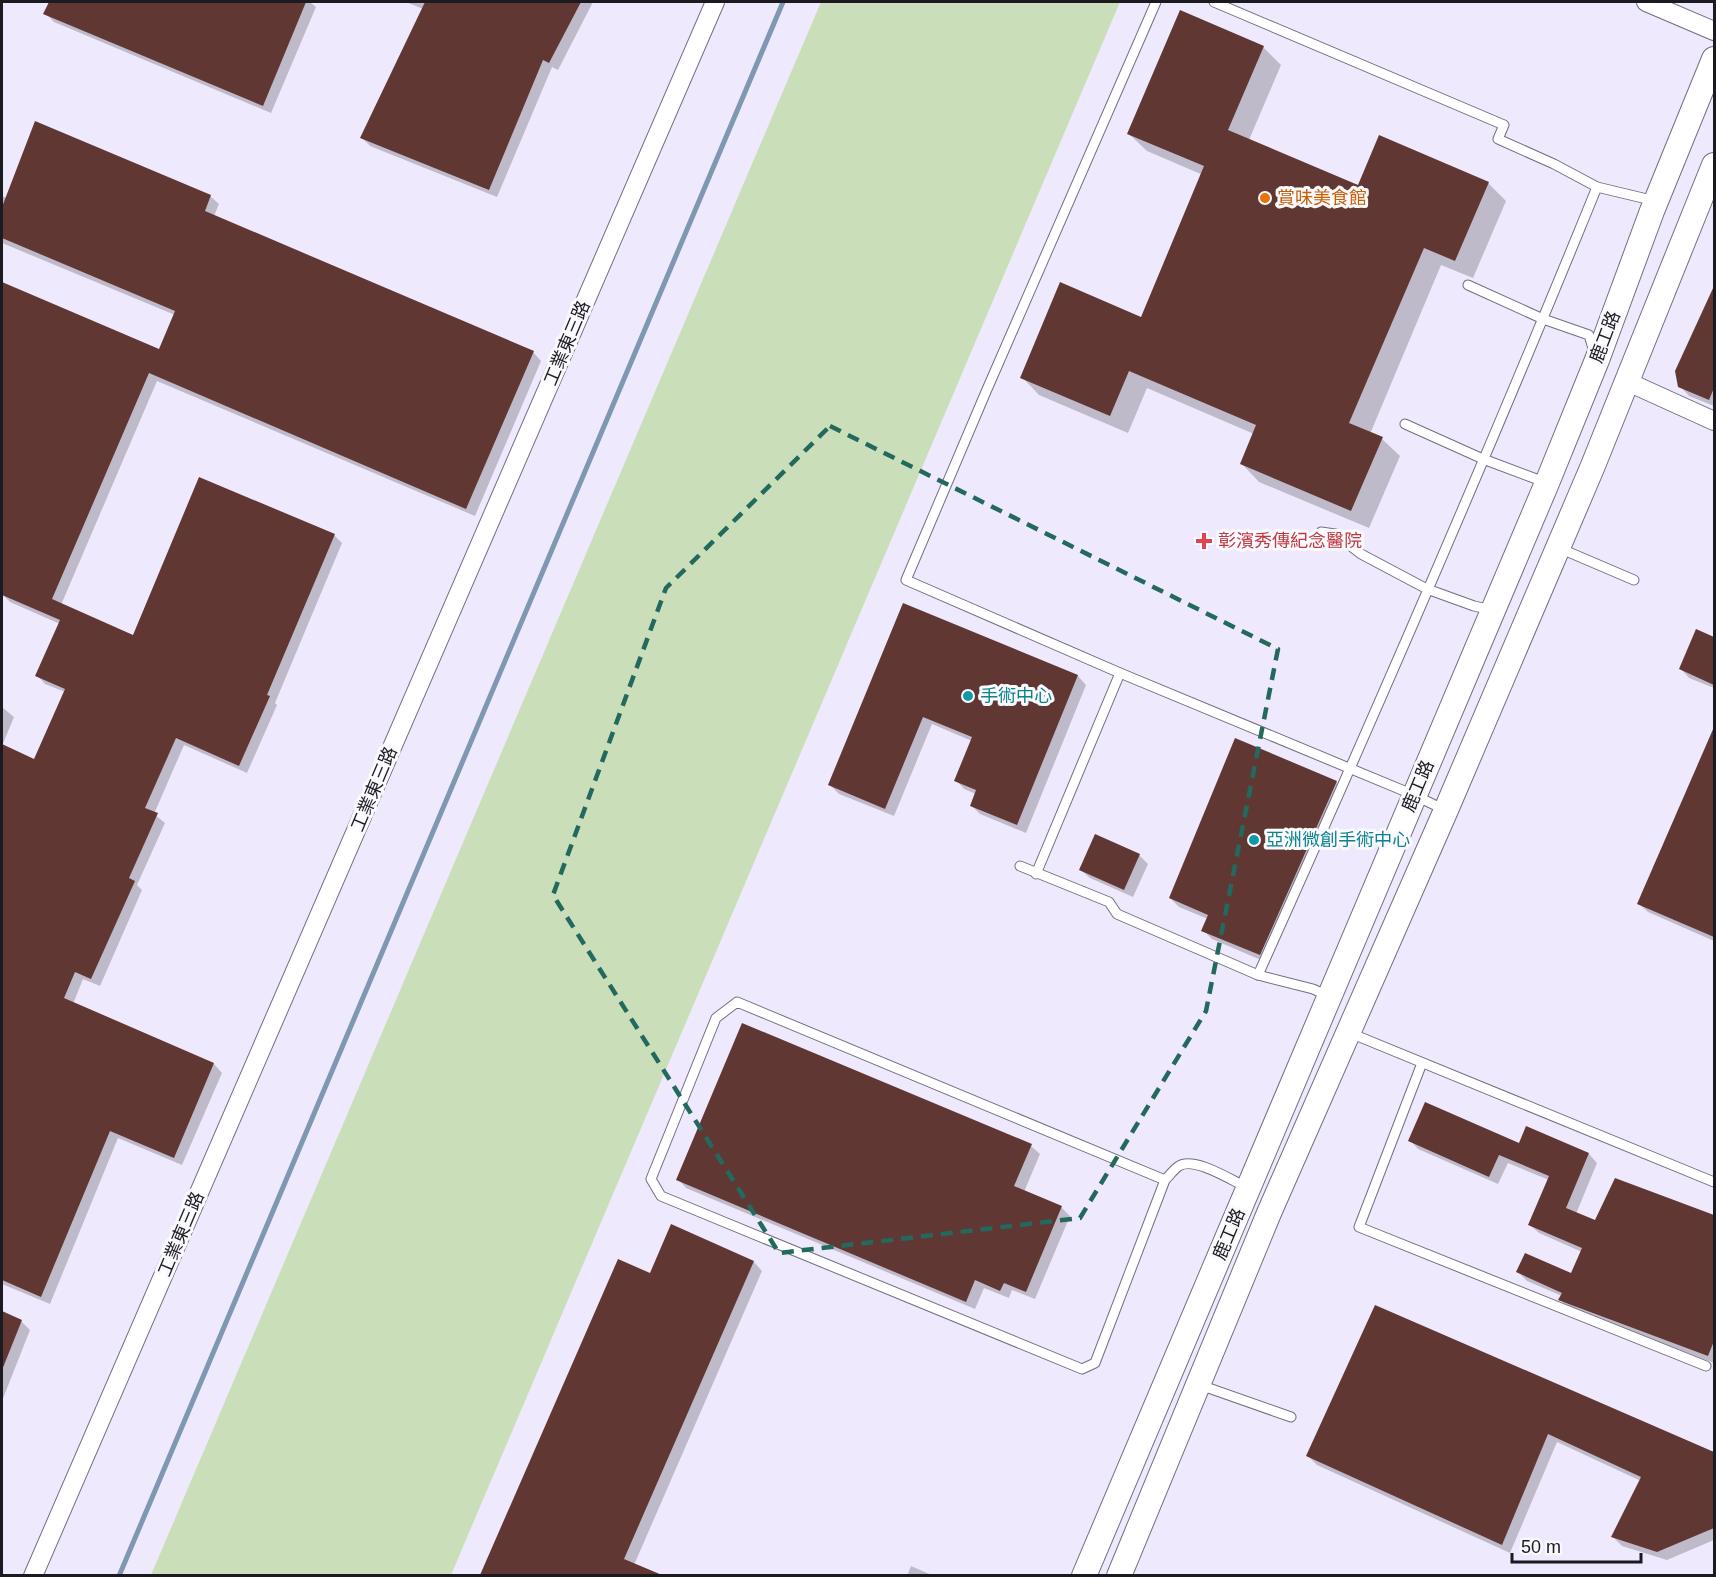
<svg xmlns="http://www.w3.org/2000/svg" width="1716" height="1577" viewBox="0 0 1716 1577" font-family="Arial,'Noto Sans TC',sans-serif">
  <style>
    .green { fill: #cadfb9 }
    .shadow { fill: #0003 }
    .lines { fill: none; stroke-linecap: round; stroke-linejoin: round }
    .stream { stroke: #7f97b0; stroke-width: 5 }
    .building { fill: #613734 }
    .service-casing { stroke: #736e80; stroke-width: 11 }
    .minor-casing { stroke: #736e80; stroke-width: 20 }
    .tertiary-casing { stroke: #736e80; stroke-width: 26 }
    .service { stroke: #fff; stroke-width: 9 }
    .minor { stroke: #fff; stroke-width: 18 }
    .tertiary { stroke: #fff; stroke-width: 24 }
    .marked { fill: none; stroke: #23695d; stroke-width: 4.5; stroke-dasharray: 12 8; stroke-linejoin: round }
    .food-dot { fill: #e8710a; stroke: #faf9fd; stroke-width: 2 }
    .health-dot { fill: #e0444e; stroke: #faf9fd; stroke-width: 2 }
    .culture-dot { fill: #0f9aa8; stroke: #faf9fd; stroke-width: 2 }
    .labels { text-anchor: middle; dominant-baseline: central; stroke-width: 6; stroke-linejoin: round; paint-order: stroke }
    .food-label { font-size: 18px; fill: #c56008; stroke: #faf9fd; text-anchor: start }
    .street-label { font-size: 18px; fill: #1c1a21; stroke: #faf9fd }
    .health-label { font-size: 18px; fill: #be3a42; stroke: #faf9fd; text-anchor: start }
    .culture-label { font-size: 18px; fill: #0d838f; stroke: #faf9fd; text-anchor: start }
  </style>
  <rect width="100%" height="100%" fill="#efe9fd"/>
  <path class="green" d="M821,2H1120L451,1575H151Z"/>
  <g class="shadow">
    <path d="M50,2H310L316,7L271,113L54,22L45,13Z"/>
    <path d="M406,2H593L558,70L552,67L497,197L370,146L362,138L423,9Z"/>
    <path d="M1263,47L1281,65L1249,140L1359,187L1488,183L1506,201L1473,278L1441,265L1370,434L1382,439L1400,456L1369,528L1259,482L1242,464L1254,434L1147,388L1128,433L1039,395L1022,377L1142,319L1203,175L1147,151L1129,134Z"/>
    <path d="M36,123L210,196L219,204L214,216L533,352L541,361L475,516L157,381L61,605L134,637L334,535L342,543L275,703L277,705L247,773L184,745L154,814L165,823L137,885L142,890L100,986L83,979L73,1004L214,1064L222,1073L182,1165L118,1138L50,1304L2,1284V707L14,717L2,746L35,761L65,692L45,684L37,675L60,624L10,602L2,594L9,579L2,576V284L160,351L175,315L2,243V196L7,198Z"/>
    <path d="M1714,289V406L1689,396L1680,386L1677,372Z"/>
    <path d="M904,605L1078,676L1086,685L1026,833L980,814L971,805L976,794L964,789L956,780L972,741L932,724L894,816L839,794L830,785Z"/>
    <path d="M1697,631L1714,639V688L1689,678L1681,669Z"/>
    <path d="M1714,731V941L1648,912L1639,904Z"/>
    <path d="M1336,782L1345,791L1268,963L1212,939L1203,930L1208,919L1179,907L1170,898Z"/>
    <path d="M1139,855L1148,864L1133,897L1090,878L1081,870Z"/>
    <path d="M1410,1140L1519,1145L1589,1154L1597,1163L1576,1214L1596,1222L1616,1180L1714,1216V1363L1569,1308L1560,1299L1562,1296L1527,1281L1518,1272L1571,1275L1582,1252L1539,1233L1530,1225L1549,1180L1508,1163L1498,1184L1418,1149Z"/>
    <path d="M1031,1146L1040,1154L1024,1192L1061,1207L1070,1216L1035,1299L1012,1290L1009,1298L984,1288L975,1309L686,1188L678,1179Z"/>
    <path d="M619,1261L651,1275L754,1262L762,1271L634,1565L659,1576H481Z"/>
    <path d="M1376,1307L1714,1454V1540L1667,1560L1622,1546L1613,1537L1641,1481L1557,1442L1510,1553L1317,1465L1308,1456Z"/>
    <path d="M2,1313L22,1322L30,1330L2,1401Z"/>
    <path d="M911,1566L934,1576H907Z"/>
  </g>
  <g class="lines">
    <path class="stream" d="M119,1576L783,2"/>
  </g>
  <g class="building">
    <path d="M49,2H306L263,106L43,14Z"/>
    <path d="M425,2H581L549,63L543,60L489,190L360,138Z"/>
    <path d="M1180,10L1264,46L1228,130L1358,185L1379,135L1489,182L1455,261L1424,248L1349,423L1383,437L1351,511L1240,464L1256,425L1129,371L1110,416L1020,378L1060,282L1141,317L1204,166L1127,134Z"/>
    <path d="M35,121L211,195L205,211L534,351L466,509L149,373L52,599L133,635L199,477L335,534L267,695L270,696L239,766L176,738L145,808L158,813L129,878L135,881L91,979L75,972L64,998L214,1063L174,1158L110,1131L41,1297L2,1280V744L34,759L65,689L35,676L60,620L2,595V282L159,349L175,311L2,238V207Z"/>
    <path d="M1714,286V388L1709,400L1678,387L1675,371Z"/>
    <path d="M903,603L1078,675L1017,825L970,806L976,790L954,781L972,737L923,717L885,809L828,785Z"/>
    <path d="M1696,629L1714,637V685L1679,669Z"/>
    <path d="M1714,727V937L1637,904Z"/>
    <path d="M1235,738L1337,781L1260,955L1201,931L1208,915L1169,898Z"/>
    <path d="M1095,834L1140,854L1124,890L1079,870Z"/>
    <path d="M742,1023L1032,1144L1014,1186L1062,1206L1026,1292L1004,1283L1000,1291L975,1280L966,1302L676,1180Z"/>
    <path d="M1425,1102L1519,1143L1526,1126L1589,1153L1566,1208L1595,1220L1615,1178L1714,1215V1341L1708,1356L1558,1300L1562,1293L1516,1272L1525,1253L1571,1273L1582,1248L1528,1225L1549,1176L1499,1155L1489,1177L1408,1141Z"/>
    <path d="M671,1224L754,1261L624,1559L662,1575H480L618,1259L650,1273Z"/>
    <path d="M1375,1305L1714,1452V1528L1657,1552L1611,1537L1641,1477L1548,1434L1502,1545L1306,1456Z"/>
    <path d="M2,1311L22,1320L2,1370Z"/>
  </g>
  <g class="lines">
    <g class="service-casing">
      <g id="service">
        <path d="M1156,2L985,394L906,580L1120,673L1414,795L1445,810"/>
        <path d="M1214,2L1504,125L1498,139L1554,164L1597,187L1647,199L1650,206"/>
        <path d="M1468,285L1543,319L1589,335L1594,352"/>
        <path d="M1405,424L1483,459L1547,483"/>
        <path d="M1321,532L1335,534L1361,554L1427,589L1474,606L1492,610"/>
        <path d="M1559,548L1634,580"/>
        <path d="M1020,866L1109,902L1117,914L1258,975L1313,989L1328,996"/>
        <path d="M1036,874L1120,673"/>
        <path d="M1258,975C1375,715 1489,452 1597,187"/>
        <path d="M1350,1033L1714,1182"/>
        <path d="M1422,1063L1359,1227L1706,1366"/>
        <path d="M1165,1180L1095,1363L1082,1369L661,1196L651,1179L716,1018L737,1002L1165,1180C1170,1175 1174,1169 1179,1166C1194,1156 1233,1181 1248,1188"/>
        <path d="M1200,1385L1291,1417"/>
      </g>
    </g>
    <g class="minor-casing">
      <g id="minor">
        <path d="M1646,2L1714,31"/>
        <path d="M1628,382L1714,421"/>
        <path d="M33,1576L715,2"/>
      </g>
    </g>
    <g class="tertiary-casing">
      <g id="tertiary">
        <path d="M1084,1576L1547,483L1597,360L1652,211L1714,59"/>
        <path d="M1119,1576L1269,1213L1446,810L1592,468L1714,165"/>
      </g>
    </g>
    <use href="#service" class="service"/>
    <use href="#minor" class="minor"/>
    <use href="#tertiary" class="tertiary"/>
  </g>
  <path class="marked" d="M830,426L1278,649L1206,1011L1080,1218L779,1253L553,895L666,588Z"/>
  <circle class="food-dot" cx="1265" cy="198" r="6"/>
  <path class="health-dot" d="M1201 532h6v6h6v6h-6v6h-6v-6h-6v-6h6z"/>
  <g class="culture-dot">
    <circle cx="968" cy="696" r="6"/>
    <circle cx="1254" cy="840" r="6"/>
  </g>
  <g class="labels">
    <g class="food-label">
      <text x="1277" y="198">賞味美食館</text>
    </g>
    <g class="street-label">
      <text transform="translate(1605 337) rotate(-69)">鹿工路</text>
      <text transform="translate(567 343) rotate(-67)">工業東三路</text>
      <text transform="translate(1418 786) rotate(-67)">鹿工路</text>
      <text transform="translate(374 789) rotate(-67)">工業東三路</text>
      <text transform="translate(181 1234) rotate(-67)">工業東三路</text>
      <text transform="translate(1229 1234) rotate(-67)">鹿工路</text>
    </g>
    <g class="health-label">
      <text x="1218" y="541">彰濱秀傳紀念醫院</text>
    </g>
    <g class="culture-label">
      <text x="980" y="696">手術中心</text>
      <text x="1266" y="840">亞洲微創手術中心</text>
    </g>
  </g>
  <rect width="1716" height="1577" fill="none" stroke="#1c1a21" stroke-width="6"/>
  <path d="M1512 1553v9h129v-9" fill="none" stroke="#1c1a21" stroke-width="3"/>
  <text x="1521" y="1553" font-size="18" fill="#1c1a21" stroke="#faf9fd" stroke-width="4.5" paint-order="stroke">50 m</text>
</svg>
